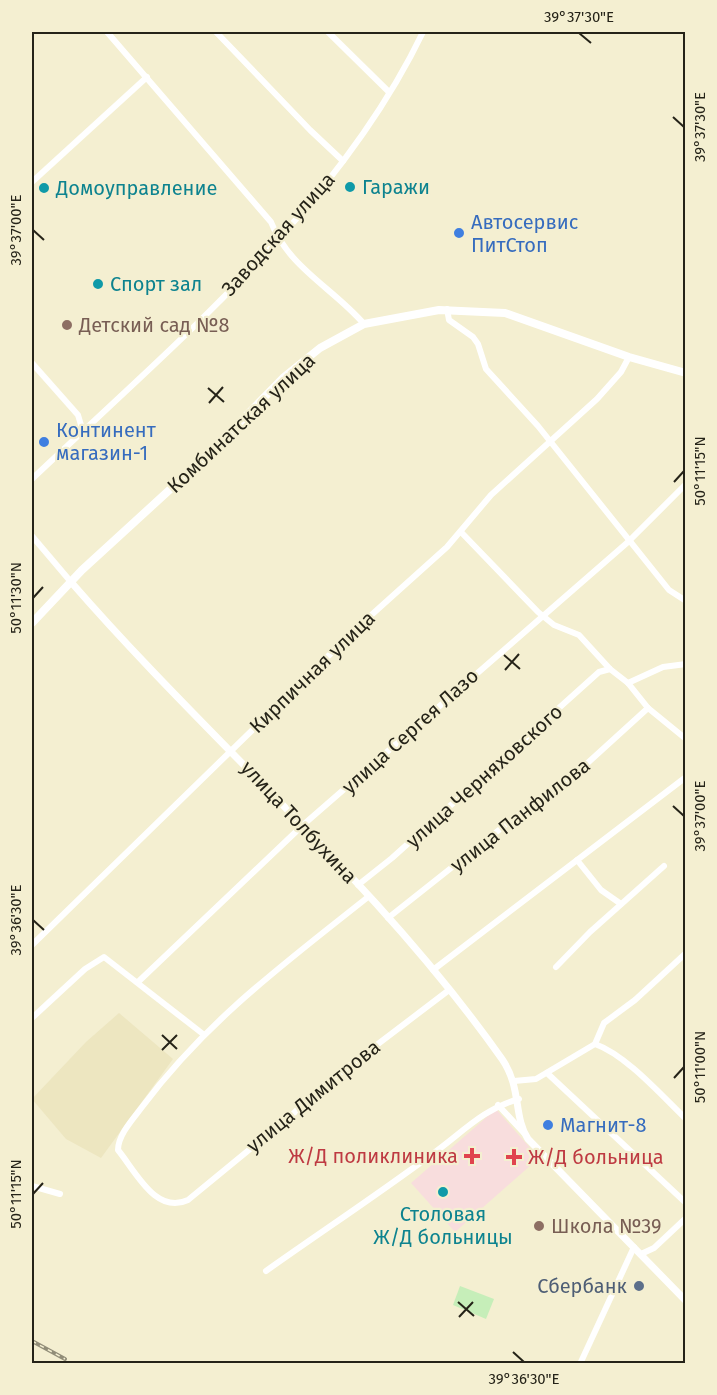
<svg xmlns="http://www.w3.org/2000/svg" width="717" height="1395" viewBox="0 0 717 1395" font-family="'Fira Sans',sans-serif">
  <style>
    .built { fill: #ede6c0 }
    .medical { fill: #f8dddd }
    .green { fill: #c6eeb9 }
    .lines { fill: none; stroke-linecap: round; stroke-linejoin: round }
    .minor { stroke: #fff; stroke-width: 6 }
    .tertiary { stroke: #fff; stroke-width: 7 }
    .secondary { stroke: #fff; stroke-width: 8 }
    .rail-casing { stroke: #918d78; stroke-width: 4 }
    .rail { stroke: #f4efd1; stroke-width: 1.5; stroke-dasharray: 4.5; stroke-linecap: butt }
    .ticks { fill: none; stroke: #252318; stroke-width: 2 }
    .culture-dot { fill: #0f9aa8; stroke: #f4efd1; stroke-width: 2 }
    .shop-dot { fill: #3f7fe0; stroke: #f4efd1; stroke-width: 2 }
    .education-dot { fill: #8d6e63; stroke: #f4efd1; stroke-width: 2 }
    .health-dot { fill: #e0444e; stroke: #f4efd1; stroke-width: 2 }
    .service-dot { fill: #5c6f8a; stroke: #f4efd1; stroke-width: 2 }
    .labels { text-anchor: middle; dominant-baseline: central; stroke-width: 4.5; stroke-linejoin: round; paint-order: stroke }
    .culture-label { font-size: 20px; fill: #0d838f; stroke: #f4efd1; text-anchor: start }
    .shop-label { font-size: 20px; fill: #366cbe; stroke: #f4efd1; text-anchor: start }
    .street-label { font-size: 20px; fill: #252318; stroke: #f4efd1 }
    .education-label { font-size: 20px; fill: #785e54; stroke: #f4efd1; text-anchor: start }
    .health-label { font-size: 20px; fill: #be3a42; stroke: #f4efd1; text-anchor: end }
    .service-label { font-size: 20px; fill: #4e5e75; stroke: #f4efd1; text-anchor: end }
    .neatline { fill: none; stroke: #252318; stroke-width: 2 }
    .ticks-label { font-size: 15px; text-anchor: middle; fill: #252318 }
  </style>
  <rect width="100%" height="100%" fill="#f4efd1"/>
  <path class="built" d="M119,1013L173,1059L101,1158L66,1139L32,1099L86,1042Z"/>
  <path class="medical" d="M496,1109L539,1158L455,1232L411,1183Z"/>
  <path class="green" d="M460,1286L494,1299L486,1319L453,1305Z"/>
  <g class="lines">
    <g class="minor">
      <path d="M107,32L271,222C289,268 333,288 364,324"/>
      <path d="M216,32L310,130L343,161"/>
      <path d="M328,32L389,92"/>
      <path d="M32,182L147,77"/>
      <path d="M447,309L449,320L473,337L478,344L486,369L538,426L669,590L686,601"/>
      <path d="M32,363L78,415L81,425L79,435"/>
      <path d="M32,479C172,346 338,209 423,32"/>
      <path d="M461,532L538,612L554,625L579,635L610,669L628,683L648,708L686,739"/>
      <path d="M32,536L71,582"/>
      <path d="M628,683L663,667L686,664"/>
      <path d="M577,860L601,890L621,904"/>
      <path d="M358,885L392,858L599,672L610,669"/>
      <path d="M368,897C285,963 206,1021 142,1107C133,1119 118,1135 118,1150C136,1172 156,1215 188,1200L295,1112L324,1085L449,990"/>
      <path d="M388,918L528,807L570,779L648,708"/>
      <path d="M32,945L358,627L447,547L491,495L597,399L621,372L629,357"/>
      <path d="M556,967L590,932L664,866"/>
      <path d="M433,970L686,777"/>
      <path d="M138,982L303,825L628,542L686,484"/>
      <path d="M32,1018L85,969L104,957L203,1034"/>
      <path d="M595,1044C626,1055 661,1095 686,1119"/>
      <path d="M547,1073L686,1203"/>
      <path d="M514,1081L536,1079L595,1044L604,1023L635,1000L686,953"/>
      <path d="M498,1105L524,1133"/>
      <path d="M32,1186L60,1194"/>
      <path d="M641,1254L654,1248L686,1218"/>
      <path d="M266,1271C321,1232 377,1195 431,1155C461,1134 482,1109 519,1099"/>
      <path d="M580,1364L634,1247"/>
    </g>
    <path class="tertiary" d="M71,582C212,744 378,883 502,1059C522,1088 513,1116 528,1139L686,1301"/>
    <path class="secondary" d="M32,623L82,570L212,451L284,377L320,348L364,324L439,310L505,313L629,357L686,373"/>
    <g class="rail-casing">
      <path id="rail" d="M32,1341L65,1359"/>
    </g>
    <use href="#rail" class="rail"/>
  </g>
  <path class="ticks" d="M579,33L591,43M673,117L684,127M33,230L44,240M208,388L224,402M209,403L223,387M674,482L684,471M33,598L43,587M504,655L520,669M505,670L519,654M673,806L684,816M33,920L44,930M162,1035L177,1049M162,1050L177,1035M674,1078L684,1067M33,1194L43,1183M458,1302L474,1316M459,1317L473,1302M513,1352L524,1362"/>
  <g class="culture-dot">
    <circle cx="350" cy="187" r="6"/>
    <circle cx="44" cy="188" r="6"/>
    <circle cx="98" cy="284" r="6"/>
    <circle cx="443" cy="1192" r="6"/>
  </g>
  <g class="shop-dot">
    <circle cx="459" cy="233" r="6"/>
    <circle cx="44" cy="442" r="6"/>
    <circle cx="548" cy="1125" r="6"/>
  </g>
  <g class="education-dot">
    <circle cx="67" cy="325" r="6"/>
    <circle cx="539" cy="1226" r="6"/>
  </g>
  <g class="health-dot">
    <path d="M469 1147h6v6h6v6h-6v6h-6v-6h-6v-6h6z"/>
    <path d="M511 1148h6v6h6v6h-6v6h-6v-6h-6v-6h6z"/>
  </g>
  <circle class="service-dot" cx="639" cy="1286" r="6"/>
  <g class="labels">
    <g class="culture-label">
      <text x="362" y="187">Гаражи</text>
      <text x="56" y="188">Домоуправление</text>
      <text x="110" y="284">Спорт зал</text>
      <text x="443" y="1214" text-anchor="middle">Столовая<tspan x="443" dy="23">Ж/Д больницы</tspan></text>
    </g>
    <g class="shop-label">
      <text x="471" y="222">Автосервис<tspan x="471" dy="23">ПитСтоп</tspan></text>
      <text x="56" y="430">Континент<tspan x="56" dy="23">магазин-1</tspan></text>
      <text x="560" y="1125">Магнит-8</text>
    </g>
    <g class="street-label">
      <text transform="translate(278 234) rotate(-48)">Заводская улица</text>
      <text transform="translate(241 423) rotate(-43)">Комбинатская улица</text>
      <text transform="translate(312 672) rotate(-44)">Кирпичная улица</text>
      <text transform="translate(410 731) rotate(-42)">улица Сергея Лазо</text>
      <text transform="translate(484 776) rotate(-42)">улица Черняховского</text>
      <text transform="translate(520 815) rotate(-38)">улица Панфилова</text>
      <text transform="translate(299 822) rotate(47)">улица Толбухина</text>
      <text transform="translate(313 1096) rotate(-39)">улица Димитрова</text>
    </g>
    <g class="education-label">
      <text x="79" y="325">Детский сад №8</text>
      <text x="551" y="1226">Школа №39</text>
    </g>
    <g class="health-label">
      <text x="458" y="1156">Ж/Д поликлиника</text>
      <text x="528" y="1157" text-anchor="start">Ж/Д больница</text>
    </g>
    <g class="service-label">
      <text x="627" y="1286">Сбербанк</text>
    </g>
  </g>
  <rect width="717" height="1395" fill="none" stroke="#f4efd1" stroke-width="66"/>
  <rect x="33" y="33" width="651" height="1329" class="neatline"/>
  <g class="ticks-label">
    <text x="579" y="22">39°37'30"E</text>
    <text transform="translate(700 127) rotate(-90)" y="5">39°37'30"E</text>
    <text transform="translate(16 230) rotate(-90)" y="5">39°37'00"E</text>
    <text transform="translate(700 471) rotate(-90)" y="5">50°11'15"N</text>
    <text transform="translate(16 598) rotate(-90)" y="5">50°11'30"N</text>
    <text transform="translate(700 816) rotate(-90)" y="5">39°37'00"E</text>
    <text transform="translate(16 920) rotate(-90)" y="5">39°36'30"E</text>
    <text transform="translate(700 1067) rotate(-90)" y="5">50°11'00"N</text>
    <text transform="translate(16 1194) rotate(-90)" y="5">50°11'15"N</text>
    <text x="524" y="1384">39°36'30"E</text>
  </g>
</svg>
